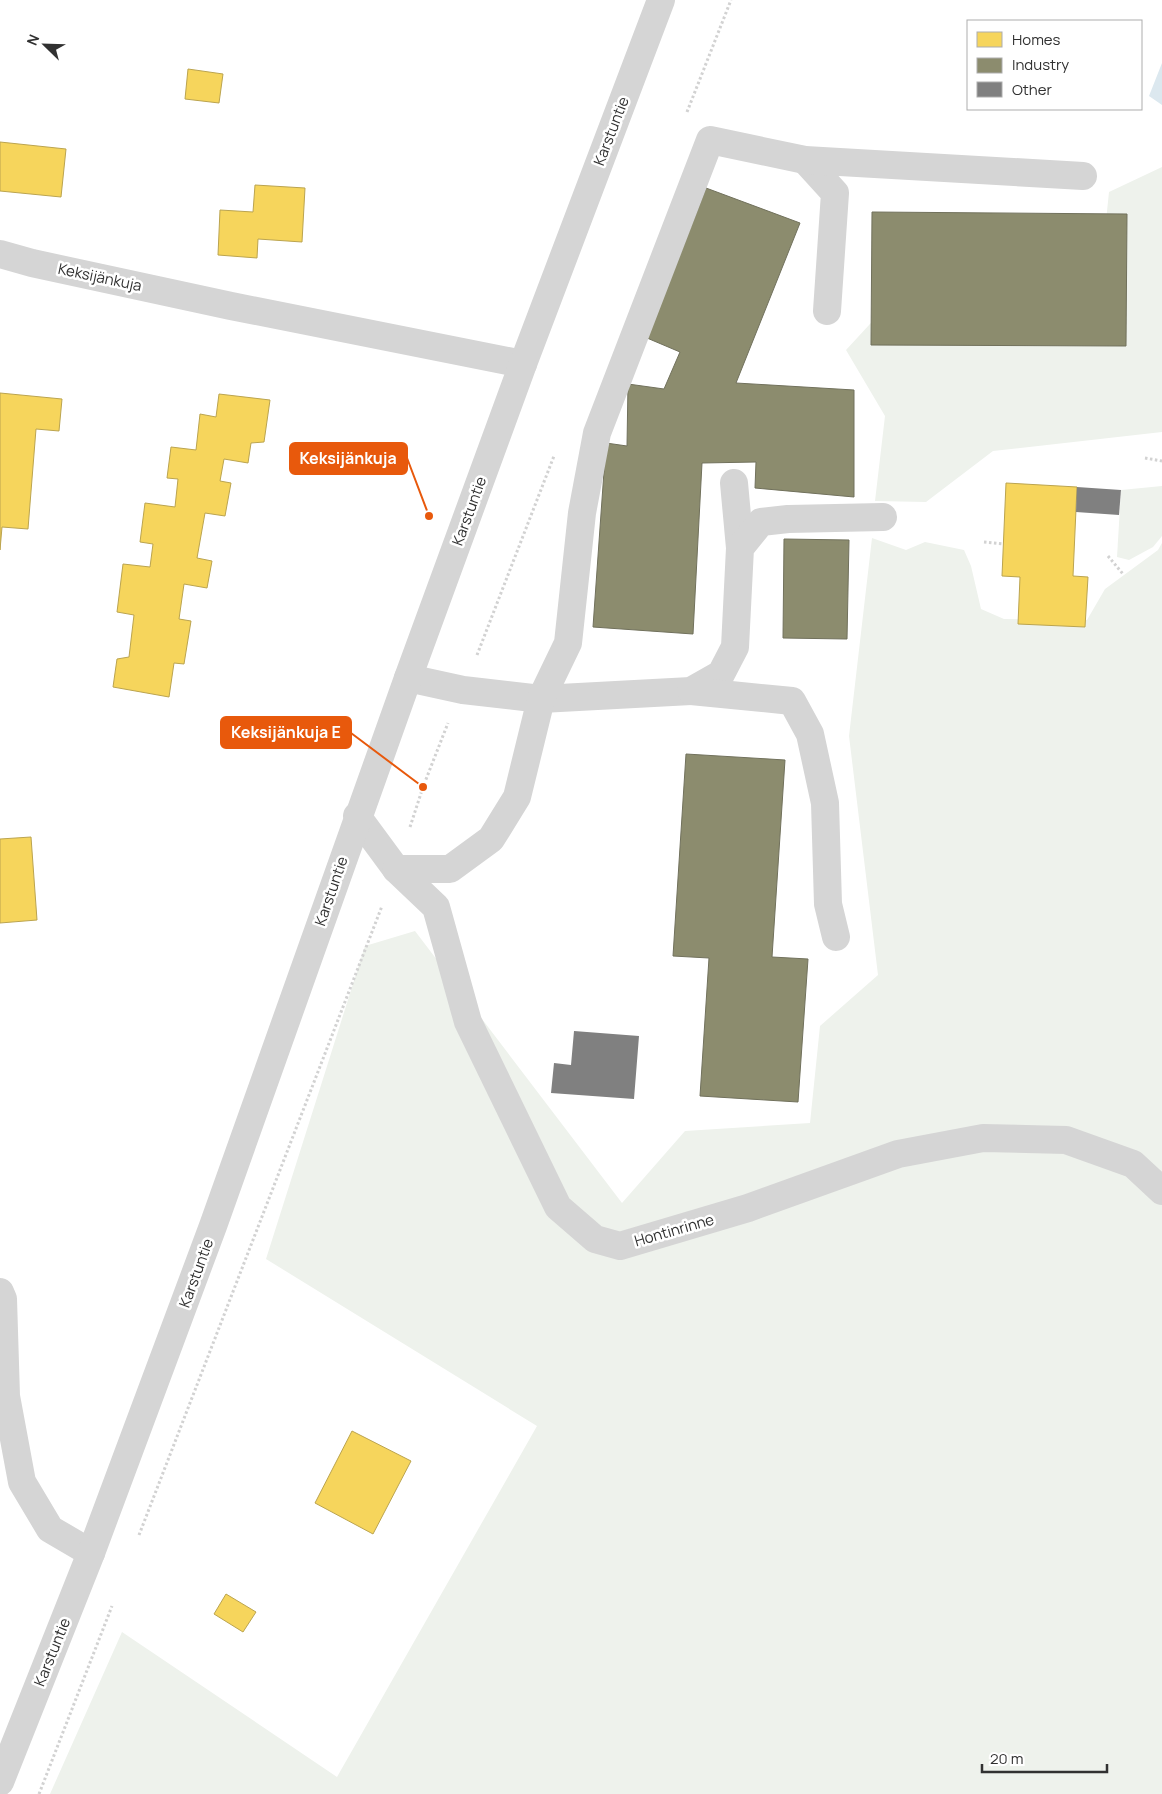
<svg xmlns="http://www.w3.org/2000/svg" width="1162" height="1794" viewBox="0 0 1162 1794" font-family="Manrope,sans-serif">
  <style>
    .green { fill: #eef2ec }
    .water { fill: #dce8ef }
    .homes { fill: #f6d55c; stroke: #bba44f }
    .industry { fill: #8c8c6e; stroke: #71715c }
    .building { fill: #808080 }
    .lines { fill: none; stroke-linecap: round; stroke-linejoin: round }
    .path { stroke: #d2d2d2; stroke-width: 3; stroke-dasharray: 2.5 2.5; stroke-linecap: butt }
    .minor { stroke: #d5d5d5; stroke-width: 28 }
    .labels { text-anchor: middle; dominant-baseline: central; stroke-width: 5; stroke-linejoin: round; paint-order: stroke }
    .street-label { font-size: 15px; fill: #313131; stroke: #fff }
    .leader { fill: none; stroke: #e8590c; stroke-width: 2 }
    .callout-dot { fill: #e8590c; stroke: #fff; stroke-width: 2 }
    .callout { fill: #e8590c; stroke: #e8590c; stroke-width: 2 }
    .callout-label { font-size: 16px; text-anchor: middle; font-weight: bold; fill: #fff }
  </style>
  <rect width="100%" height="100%" fill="#fff"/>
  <g class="green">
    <path d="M1162,167V432L993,451L926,502L875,501L885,416L846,350L881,312L1095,326L1109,192Z"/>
    <path d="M1162,486V536L1153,547L1129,560L1117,557L1121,490Z"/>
    <path d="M872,538L906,550L925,542L964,550L971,566L981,609L1004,619L1087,620L1105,589L1158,550L1162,543V1794H50L122,1632L337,1777L537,1426L266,1259L365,946L415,931L622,1203L685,1131L810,1123L820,1026L878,975L849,736Z"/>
  </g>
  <path class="water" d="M1162,63V105L1149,96Z"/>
  <g class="homes">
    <path d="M188,69L223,74L219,103L185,99Z"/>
    <path d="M0,142L66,149L61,197L0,191Z"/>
    <path d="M255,185L305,188L302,242L258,239L257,258L218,255L220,210L253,212Z"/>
    <path d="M0,393L62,399L59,431L36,429L28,529L2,527L0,550Z"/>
    <path d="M219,394L270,400L264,442L251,443L248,463L224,459L220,481L231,483L225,516L205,513L197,558L212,561L207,588L184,584L179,619L191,621L184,664L174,663L169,697L113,687L117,659L129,657L134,615L117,612L123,564L150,567L153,544L140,542L145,503L175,507L178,479L167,478L171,447L196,450L200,414L216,417Z"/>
    <path d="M1006,483L1077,487L1073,576L1088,577L1085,627L1018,624L1020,577L1002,576Z"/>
    <path d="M31,837L37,920L0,923V839Z"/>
    <path d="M352,1431L411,1461L373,1534L315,1503Z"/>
    <path d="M226,1594L256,1612L243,1632L214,1614Z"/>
  </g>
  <g class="industry">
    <path d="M706,188L800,223L736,383L854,390V497L755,488L756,462L702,463L693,634L593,627L606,443L627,446L628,384L664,389L680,352L647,338Z"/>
    <path d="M872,212L1127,214L1126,346L871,345Z"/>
    <path d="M784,539L849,540L847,639L783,638Z"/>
    <path d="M686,754L785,760L772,957L808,959L798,1102L700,1096L709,958L673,956Z"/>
  </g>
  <g class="building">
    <path d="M1077,487L1121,490L1119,515L1076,512Z"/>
    <path d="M574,1031L639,1036L634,1099L551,1093L554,1063L571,1065Z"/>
  </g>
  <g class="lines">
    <g class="path">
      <path d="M687,112L731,0"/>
      <path d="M1145,458L1162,461"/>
      <path d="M984,542L1003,544"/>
      <path d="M1108,556L1123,574"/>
      <path d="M477,655L554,456"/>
      <path d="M410,827L423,787L448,723"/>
      <path d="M139,1535L382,906"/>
      <path d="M39,1794L112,1606"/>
    </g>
    <g class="minor">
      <path d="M805,160L835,193L827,311"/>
      <path d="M0,254L32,263L231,306L523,364"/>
      <path d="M734,483L740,548"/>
      <path d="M408,678L463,690L541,699L691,691L721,674L735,647L740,548L761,522L788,519L883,517"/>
      <path d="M691,691L792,701L810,734L825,803L828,904L836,937"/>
      <path d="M357,816L396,869L436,907L468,1022L558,1207L595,1239L620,1246L748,1208L898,1154L983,1138L1066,1140L1133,1164L1162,1191"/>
      <path d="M396,869H450L491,839L517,797L541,699L568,643L582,513L597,433L710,140L805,160L1083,176"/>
      <path d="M0,1292L3,1299L6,1396L22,1482L50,1529L91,1553"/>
      <path d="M0,1782L91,1553L213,1226L408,678L523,364L661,0"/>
    </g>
  </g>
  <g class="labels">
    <g class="street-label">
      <text transform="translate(611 131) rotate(-69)">Karstuntie</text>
      <text transform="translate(100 277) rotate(12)">Keksijänkuja</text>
      <text transform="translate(469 511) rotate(-70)">Karstuntie</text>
      <text transform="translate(331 891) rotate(-71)">Karstuntie</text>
      <text transform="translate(674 1230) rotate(-16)">Hontinrinne</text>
      <text transform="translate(196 1273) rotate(-70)">Karstuntie</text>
      <text transform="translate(52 1652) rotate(-68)">Karstuntie</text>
    </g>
  </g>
  <path class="leader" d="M429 516L407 458M423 787L351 733"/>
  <g class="callout-dot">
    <circle cx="429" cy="516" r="5"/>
    <circle cx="423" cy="787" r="5"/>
  </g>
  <g class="callout">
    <rect x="290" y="443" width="117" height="31" rx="5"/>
    <rect x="221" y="717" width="130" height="31" rx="5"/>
  </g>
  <g class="callout-label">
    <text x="348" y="464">Keksijänkuja</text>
    <text x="286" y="738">Keksijänkuja E</text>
  </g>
  <rect x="967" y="20" width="175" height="90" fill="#ffffff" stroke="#adadad"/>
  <rect x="977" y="32" width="25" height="15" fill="#f6d55c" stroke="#adadad"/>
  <text x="1012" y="45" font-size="15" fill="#313131">Homes</text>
  <rect x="977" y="58" width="25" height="15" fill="#8c8c6e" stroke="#adadad"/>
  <text x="1012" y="70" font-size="15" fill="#313131">Industry</text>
  <rect x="977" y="82" width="25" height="15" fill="#808080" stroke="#adadad"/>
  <text x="1012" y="95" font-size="15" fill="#313131">Other</text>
  <g transform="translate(45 45) rotate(293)" stroke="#ffffff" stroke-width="4" paint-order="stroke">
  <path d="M0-4L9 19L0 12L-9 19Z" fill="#313131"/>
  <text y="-8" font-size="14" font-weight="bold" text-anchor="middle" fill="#313131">N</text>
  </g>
  <path d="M982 1764v8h125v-8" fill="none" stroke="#313131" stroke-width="2.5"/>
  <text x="990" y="1764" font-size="15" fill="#313131" stroke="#ffffff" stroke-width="4" paint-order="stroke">20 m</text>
</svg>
